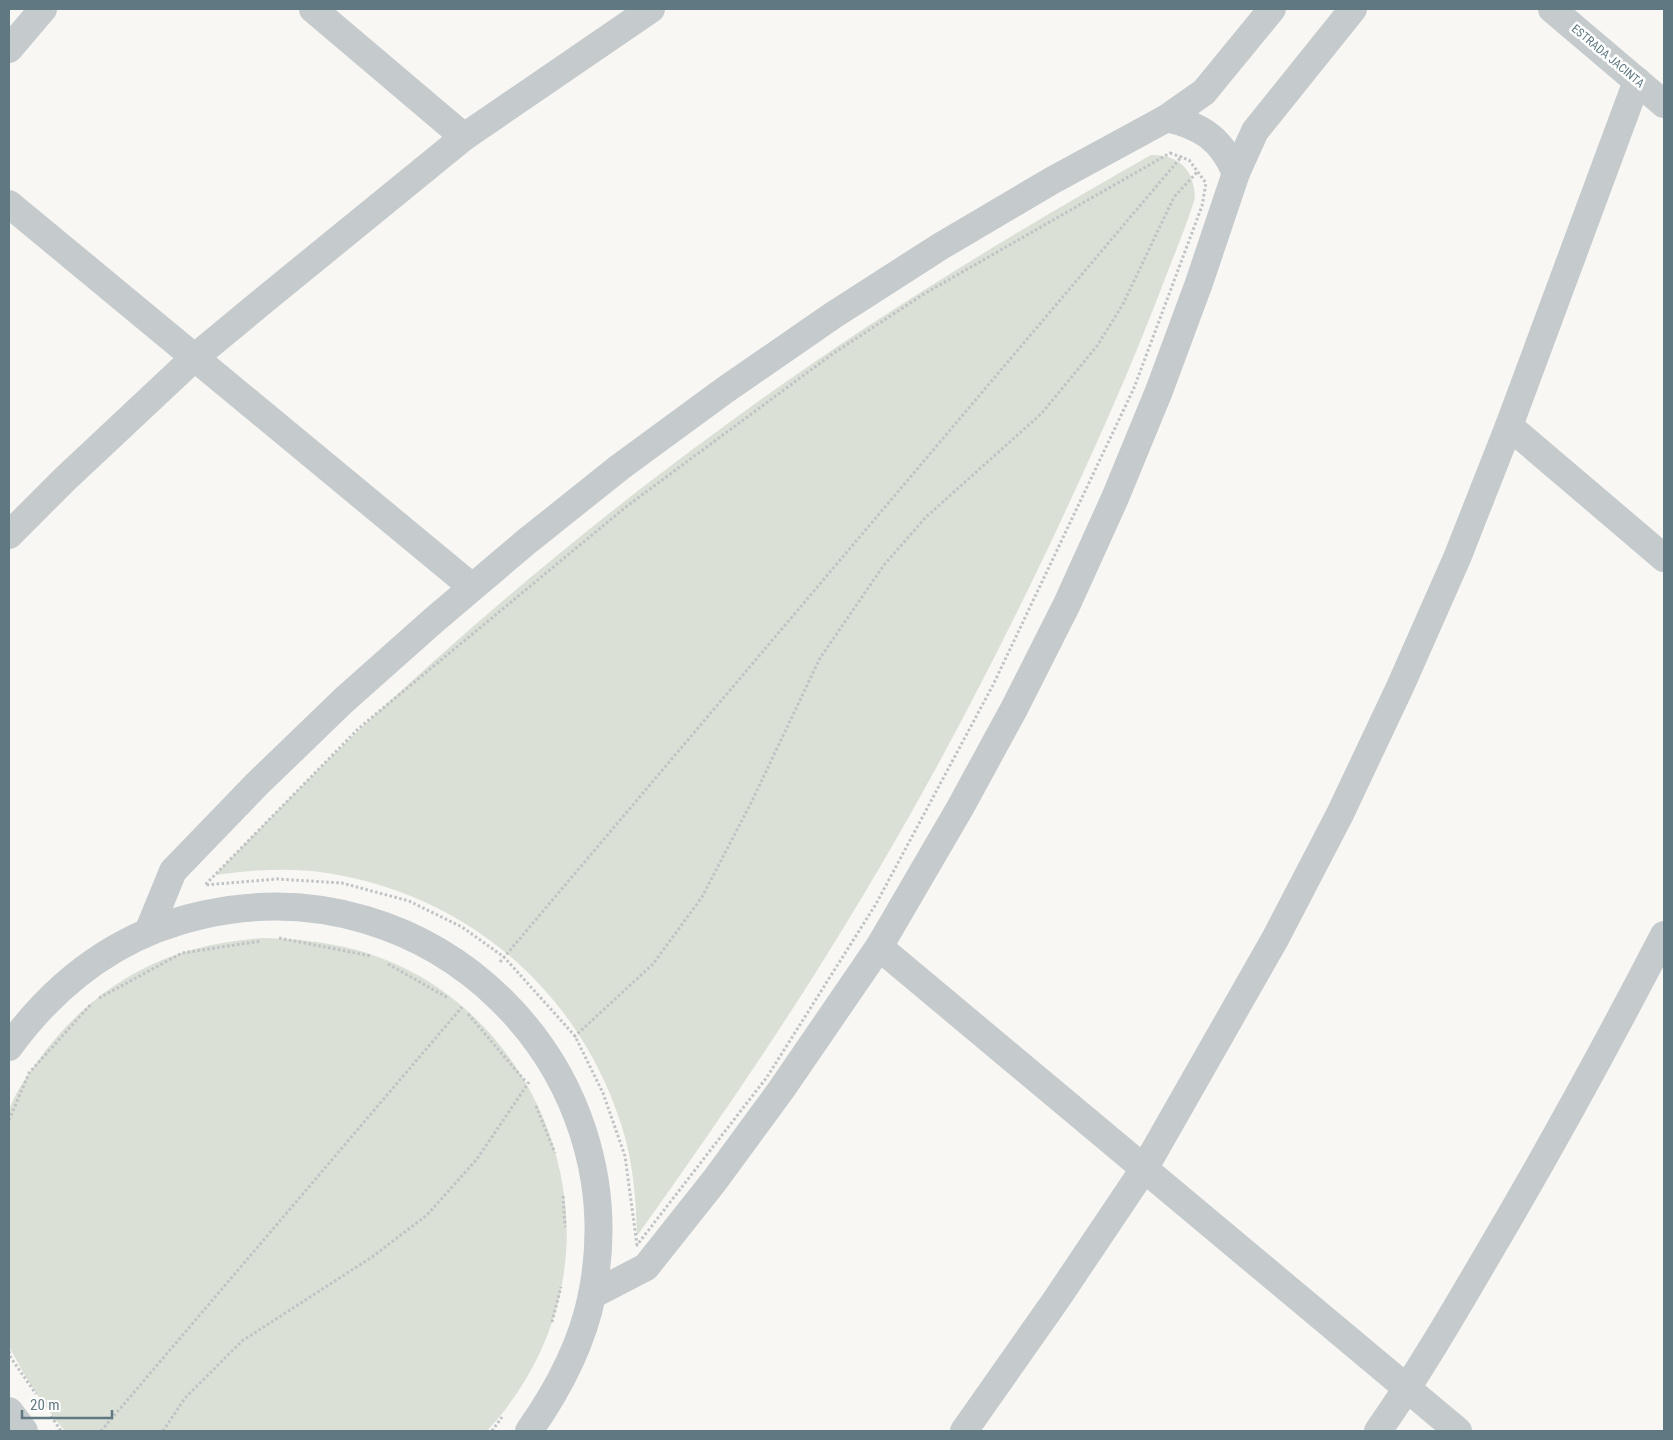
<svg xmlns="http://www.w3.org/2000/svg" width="1673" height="1440" viewBox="0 0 1673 1440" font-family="'Roboto Condensed',sans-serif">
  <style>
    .green { fill: #dae0d5 }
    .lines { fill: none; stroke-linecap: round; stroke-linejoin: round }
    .path { stroke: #c0c3c5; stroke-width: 3; stroke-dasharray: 2.5 2.5; stroke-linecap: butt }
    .minor { stroke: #c5cacd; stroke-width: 28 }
    .labels { text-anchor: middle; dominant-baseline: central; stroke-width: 5; stroke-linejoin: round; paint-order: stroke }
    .street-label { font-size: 12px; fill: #607882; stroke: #fff }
  </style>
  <rect width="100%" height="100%" fill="#f8f7f4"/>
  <g class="green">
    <path d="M1151,155C1180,155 1194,170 1195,198C1187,224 1176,250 1166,276C1141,342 1113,408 1083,473C1010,633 929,790 836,940C774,1041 706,1139 637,1236C636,1198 633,1160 621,1124C578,990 467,895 327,873C290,867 252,870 215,875C263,825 312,775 362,727C475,621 594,521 719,430C856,328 1003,239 1151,155Z"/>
    <path d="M262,938C310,939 355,945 398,965C518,1020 588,1160 561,1289C550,1343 524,1391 487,1431H65C42,1404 25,1378 9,1346C9,1289 9,1232 9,1175C9,1160 6,1124 9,1111C14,1094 27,1076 38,1061C75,1008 132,965 195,949C217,943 240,940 262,938Z"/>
  </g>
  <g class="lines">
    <g class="path">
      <path d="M1170,153L1189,160L1206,183L1202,206L1134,388L993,685L876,904L767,1077L637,1245L625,1156L603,1093L575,1036L504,957L462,927L409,901L342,883L277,879L205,885L359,728L627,506L831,355L924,294Z"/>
      <path d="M279,938L371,956"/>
      <path d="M500,962L1182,156"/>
      <path d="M388,964L448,998"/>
      <path d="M99,998L182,953L261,941"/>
      <path d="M468,1014L526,1082"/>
      <path d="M574,1037L653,964L702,897L751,803L820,658L884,565L926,517L1042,413L1097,346L1123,304L1174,197L1198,171"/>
      <path d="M536,1106L555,1153"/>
      <path d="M9,1120L29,1073L92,1003"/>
      <path d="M563,1196L565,1227"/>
      <path d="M552,1322L561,1287"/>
      <path d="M9,1351L11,1358L36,1394"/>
      <path d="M51,1416L61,1431"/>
      <path d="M101,1431L462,1007"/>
      <path d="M163,1431L185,1398L242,1341L372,1257L427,1215L477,1159L529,1082"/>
      <path d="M492,1431L502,1417"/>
    </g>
    <g class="minor">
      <path d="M313,9L464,137"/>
      <path d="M1552,9L1664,104"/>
      <path d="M9,49L43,9"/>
      <path d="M1167,118C1202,126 1221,139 1236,173"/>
      <path d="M9,204L472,587"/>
      <path d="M1509,426L1664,558"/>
      <path d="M9,535L65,479L194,358L269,296L464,137L651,9"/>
      <path d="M148,932L173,871L257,784L344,700L434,620L526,542L620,467L725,390L832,316L941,246L1053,180L1167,118L1204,92L1272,9"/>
      <path d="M879,947L1458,1431"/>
      <path d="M9,1047C57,981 121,933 202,915C431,863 638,1064 592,1295C582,1345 558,1390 529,1431"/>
      <path d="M592,1295L646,1267L715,1180L781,1090L879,947L960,808L1015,707L1067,604L1115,498L1159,391L1199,283L1236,173L1255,131L1353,9"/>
      <path d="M9,1411L24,1431"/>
      <path d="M964,1431L1056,1300L1144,1169L1275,939L1340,814L1400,687L1457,558L1509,426L1637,81"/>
      <path d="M1378,1431C1418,1374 1453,1314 1488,1254C1550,1149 1608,1043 1664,935"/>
    </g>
  </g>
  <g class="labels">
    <g class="street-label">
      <text transform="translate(1608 56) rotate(40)">ESTRADA JACINTA</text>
    </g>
  </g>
  <rect width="1673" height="1440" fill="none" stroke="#607882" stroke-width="20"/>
  <path d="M22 1410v8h90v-8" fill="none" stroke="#607882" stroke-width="2.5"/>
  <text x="30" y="1410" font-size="15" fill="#607882" stroke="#ffffff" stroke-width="4" paint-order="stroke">20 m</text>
</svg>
